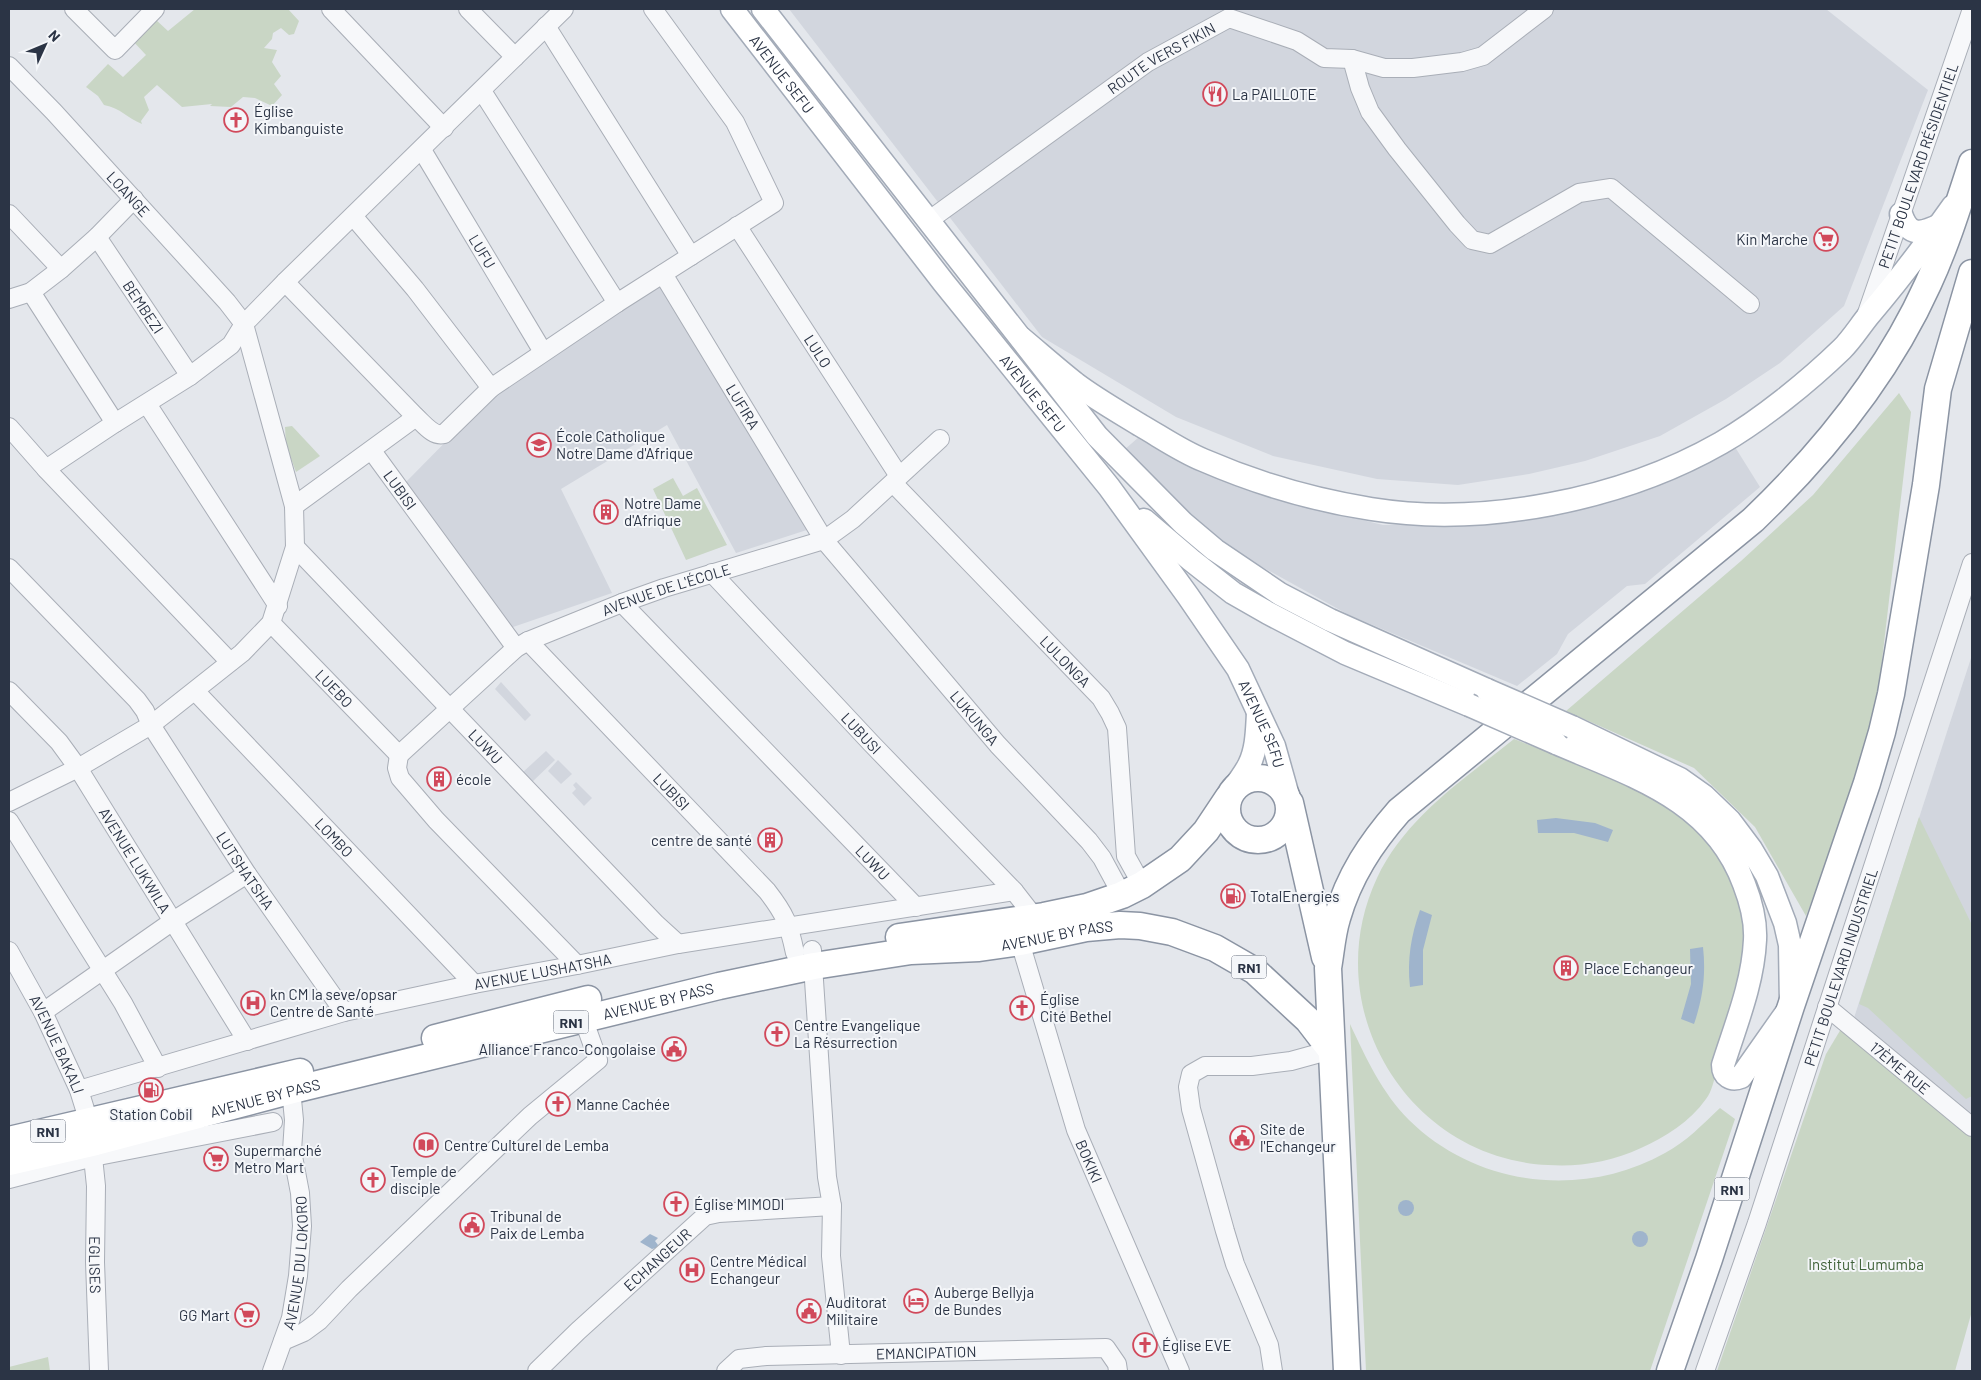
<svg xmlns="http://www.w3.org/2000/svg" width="1981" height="1380" viewBox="0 0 1981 1380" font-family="Barlow,sans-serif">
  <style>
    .built { fill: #d2d6de }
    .green { fill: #c9d6c5 }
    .water { fill: #9fb4cc }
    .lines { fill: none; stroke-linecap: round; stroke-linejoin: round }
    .minor-casing { stroke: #a9aeb7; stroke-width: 20 }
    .major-casing { stroke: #a3abb8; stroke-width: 25 }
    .highway-casing { stroke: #8b94a3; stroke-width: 29 }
    .minor { stroke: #f7f8fa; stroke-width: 18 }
    .major { stroke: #fff; stroke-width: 22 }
    .highway { stroke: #fff; stroke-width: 26 }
    .major-bridge-casing { stroke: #a3abb8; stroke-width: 25; stroke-linecap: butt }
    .major-bridge { stroke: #fff; stroke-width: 22 }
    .labels { text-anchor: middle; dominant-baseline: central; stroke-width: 4; stroke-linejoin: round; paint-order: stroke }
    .shield { fill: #f4f6f9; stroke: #676e7b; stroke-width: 1 }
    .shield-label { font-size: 14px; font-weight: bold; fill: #2b3445 }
    .street-label { font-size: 15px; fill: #2b3445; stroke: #f4f6f9 }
    .poi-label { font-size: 15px; fill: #2b3445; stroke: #f4f6f9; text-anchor: start }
    .park-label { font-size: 15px; fill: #3f6138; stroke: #f4f6f9 }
  </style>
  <rect width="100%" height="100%" fill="#e4e7ec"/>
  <g class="built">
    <path d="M789,9H1826L1928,90L1844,306L1780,363L1726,399L1660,436L1585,461L1529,474L1458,485L1377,479L1273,456L1176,417L1042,337Z"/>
    <path d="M659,285L813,528L736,553L667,425L561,489L612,593L507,629L406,482L474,413L511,385Z"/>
    <path d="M1139,437L1296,504L1383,525L1501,524L1606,504L1735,447L1760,487L1645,584L1627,586L1568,634L1557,654L1517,686L1349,615L1235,552L1164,492L1124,450Z"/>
    <path d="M1972,655V1122L1853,1021Z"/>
    <path d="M501,682L531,715L525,721L495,689Z"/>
    <path d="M546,751L555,760L531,783L522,773Z"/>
    <path d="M558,760L572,774L561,784L548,771Z"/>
    <path d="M576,782L592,798L584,806L572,793L576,789L573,785Z"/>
  </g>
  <g class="green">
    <path d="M195,9H288L299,21L294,34L289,35L281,28L273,33L272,39L264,48L277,50L272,62L281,76L274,84L282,95L272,106L255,98L243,97L231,107L210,106L212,104L182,107L157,85L144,97L149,110L141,121L142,124C127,118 121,108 104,105L98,96L86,87L108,64L123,77L146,55L131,39L155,19L168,31Z"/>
    <path d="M1899,393L1911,412L1879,686L1854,792L1806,916L1755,827L1694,768L1566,711L1741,561L1813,495Z"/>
    <path d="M292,426L320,456L296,472L286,445L285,427Z"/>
    <path d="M673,478L683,496L697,488L727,545L686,560L653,489Z"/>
    <path d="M1514,739C1570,761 1631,780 1680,816C1688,822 1699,828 1705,835C1719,850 1727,867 1734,885C1737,894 1743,904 1745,914C1747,931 1745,949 1743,965C1741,977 1739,990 1737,1003C1732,1025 1723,1048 1717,1070C1714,1079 1712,1092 1706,1099C1690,1122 1665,1137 1641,1148C1611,1162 1580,1167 1548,1165C1406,1158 1317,1006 1377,878C1405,818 1464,779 1514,739Z"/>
    <path d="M1919,817L1972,925V1096L1966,1099L1868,1008L1859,1004Z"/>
    <path d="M1350,1024C1366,1058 1382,1093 1409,1120C1477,1187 1583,1199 1665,1153C1686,1142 1703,1124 1720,1108L1735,1119L1650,1371H1366Z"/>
    <path d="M1841,1029L1972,1137V1311L1955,1371H1717L1826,1054Z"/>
    <path d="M48,1357L50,1371H9V1367Z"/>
  </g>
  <g class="water">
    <path d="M1556,818L1595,823L1613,830L1608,842L1574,833H1538L1537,820Z"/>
    <path d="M1420,910L1432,915L1423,950V985L1410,987C1407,959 1411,936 1420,910Z"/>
    <path d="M1703,947C1706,974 1703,998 1694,1024L1681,1019L1691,984L1690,949Z"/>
    <circle cx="1406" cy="1208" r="8"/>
    <circle cx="1640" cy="1239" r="8"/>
    <path d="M650,1234L658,1238L655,1241L658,1245L656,1248L652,1249L640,1242Z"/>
  </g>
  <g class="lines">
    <g class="minor-casing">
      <g id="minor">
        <path d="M74,9L115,50L155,9"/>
        <path d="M331,9L444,128"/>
        <path d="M468,9L515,57"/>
        <path d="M546,26L691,256"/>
        <path d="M1352,59L1360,88L1370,112L1397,149L1457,224L1472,240L1490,244L1579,193L1611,188L1750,304"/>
        <path id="s1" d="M9,66L54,112L227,302L244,324L294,506L295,547L271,623L242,653L151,725L78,768L9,802"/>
        <path d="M482,91L617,303"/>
        <path id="s2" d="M422,150L543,352"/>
        <path d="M9,214L61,269"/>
        <path d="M353,216L415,289L491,388"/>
        <path id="s3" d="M928,221L1148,62L1229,18L1297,41L1324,58L1352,59L1384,68H1413L1462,62L1483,56L1544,9"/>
        <path id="s4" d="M737,226L899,476"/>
        <path id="s5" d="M97,237L190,376"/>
        <path id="s6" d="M663,274L824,540L998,745L1089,841L1102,858L1122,895"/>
        <path d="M285,282L416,417C424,424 433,437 444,434L491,388L617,303L774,203L735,122L653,9"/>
        <path d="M31,292L115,423"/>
        <path d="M9,299L31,292L61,269L97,237L134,199"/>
        <path id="s7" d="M1867,313L1972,9"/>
        <path d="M147,404L278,606"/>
        <path d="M9,427L46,469L230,662"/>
        <path id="s8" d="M372,451L516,648"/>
        <path d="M46,469L115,423L190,376L231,345L244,324L285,282L564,9"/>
        <path id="s9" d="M893,483L1101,698L1110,713L1117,728L1126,856L1142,885"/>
        <path d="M294,506L416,417"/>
        <path id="s10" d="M295,547L656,924L678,944"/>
        <path id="s11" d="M9,568L137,700L145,711L151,725L247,874L344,1012"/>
        <path id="s12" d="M712,573L871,743L1014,891L1028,909L1033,918"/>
        <path id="s13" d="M622,603L916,907"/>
        <path id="s14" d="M271,623L399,755"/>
        <path id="s15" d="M528,641L767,891C785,914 789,924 795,953"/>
        <path id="s16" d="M9,691L59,742L78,768L247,1041"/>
        <path id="s17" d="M195,691L474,984"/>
        <path id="s18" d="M399,755L516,648L528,641L622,603L664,588L824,540L853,519L940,439"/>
        <path d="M399,755L397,768L400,778L436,820L577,965"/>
        <path d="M9,821L123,1003L158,1068"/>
        <path id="s19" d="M1020,942L1076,1130L1180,1371"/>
        <path d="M812,950L827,1177L832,1206L831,1256L841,1355"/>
        <path id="s20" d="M9,951L43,1012L79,1090L92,1132"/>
        <path id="s21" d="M1827,1007L1972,1127"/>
        <path d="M43,1012L173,921L247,874"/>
        <path id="s22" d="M79,1090L344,1012L474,984L577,965L678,944L1014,891"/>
        <path id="s23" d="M93,1157L96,1186L95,1262L99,1371"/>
        <path d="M9,1179L93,1157L273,1122"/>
        <path d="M283,1341L304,1332L319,1321L349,1289L530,1116L598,1060L583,1018"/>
        <path id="s24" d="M272,1371L291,1318L298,1276L302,1226L300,1193L292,1151L294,1120L290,1079"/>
        <path id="s25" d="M537,1371L578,1331L705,1216L719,1213L832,1206"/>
        <path id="s26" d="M726,1371L739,1359L766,1356L1106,1348L1117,1364L1118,1371"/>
        <path d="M1273,1371L1269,1345L1235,1264L1225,1231L1191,1109L1188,1087L1191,1074L1205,1066H1252L1291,1061L1331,1050"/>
        <path id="s27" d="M1705,1371L1757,1223L1972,563"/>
      </g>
    </g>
    <g class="major-casing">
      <g id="major">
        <path id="s28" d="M732,9L944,283L1109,487L1188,596L1238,669L1274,746L1290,803"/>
        <path d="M763,9L1097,436L1183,523L1215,550L1280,594L1330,620L1487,690"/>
        <path d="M1901,214C1909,237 1921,234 1940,225"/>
        <path d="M1021,338C1039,353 1057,369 1076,384C1096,399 1119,412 1140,425C1161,437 1181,451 1203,460C1256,483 1313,500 1371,509C1484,527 1621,500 1721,443C1761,420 1809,381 1842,349C1852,339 1860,326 1869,315C1899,280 1926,244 1953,206"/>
        <path d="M1144,520L1191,560L1233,593L1268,613L1345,653L1469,705"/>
        <path d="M1556,743C1632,776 1713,799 1744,884C1751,902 1756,921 1755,940C1753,983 1736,1024 1723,1065C1723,1076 1731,1081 1741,1077L1791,1006L1790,945L1785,923L1767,876L1751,849L1730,821L1704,796L1680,779L1572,727"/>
        <path d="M1233,789C1239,781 1245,773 1249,765C1257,749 1257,730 1258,713"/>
      </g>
    </g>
    <g class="highway-casing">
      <g id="highway">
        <circle cx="1258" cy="809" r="31"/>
        <path d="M1290,803L1325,957"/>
        <path d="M899,937L1044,916L1087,907L1122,895L1142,885L1180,859L1206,831L1228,798"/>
        <path d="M435,1038L588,999"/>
        <path d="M9,1140L300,1072"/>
        <path id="s29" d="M9,1162L96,1142L293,1090L719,986L814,966L911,951L979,948L1020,942L1086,928L1120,925L1140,926L1172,932L1215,948L1255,971L1308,1020L1331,1050"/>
        <path d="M1347,1371L1328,968C1331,951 1332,934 1337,918C1349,876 1371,843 1399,811L1753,520C1824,452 1887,375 1928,284C1946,245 1959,203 1972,163"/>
        <path d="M1670,1371L1709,1259L1791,1006L1867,783L1882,732L1891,694L1926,485L1938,389L1972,273"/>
      </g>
    </g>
    <use href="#minor" class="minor"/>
    <use href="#major" class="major"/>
    <use href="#highway" class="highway"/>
    <g class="major-bridge-casing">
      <g id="major-bridge">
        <path d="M1487,690L1572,727"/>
        <path d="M1469,705L1556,743"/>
      </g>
    </g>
    <use href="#major-bridge" class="major-bridge"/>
  </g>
  <defs>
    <g id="restaurant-ring" transform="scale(1.25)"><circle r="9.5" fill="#f4f6f9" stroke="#d1495b" stroke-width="1.5"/><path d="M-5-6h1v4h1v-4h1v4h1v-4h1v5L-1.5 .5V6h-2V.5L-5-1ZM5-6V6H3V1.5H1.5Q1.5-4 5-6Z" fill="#d1495b"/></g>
    <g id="church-ring" transform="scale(1.25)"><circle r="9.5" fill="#f4f6f9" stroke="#d1495b" stroke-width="1.5"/><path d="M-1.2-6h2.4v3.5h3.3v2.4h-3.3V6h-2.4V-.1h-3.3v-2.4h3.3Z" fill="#d1495b"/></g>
    <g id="supermarket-ring" transform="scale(1.25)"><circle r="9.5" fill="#f4f6f9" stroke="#d1495b" stroke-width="1.5"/><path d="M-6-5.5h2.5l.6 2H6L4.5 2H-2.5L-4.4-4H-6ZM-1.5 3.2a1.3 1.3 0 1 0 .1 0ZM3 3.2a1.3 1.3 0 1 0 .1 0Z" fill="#d1495b"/></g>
    <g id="school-ring" transform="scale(1.25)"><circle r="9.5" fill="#f4f6f9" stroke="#d1495b" stroke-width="1.5"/><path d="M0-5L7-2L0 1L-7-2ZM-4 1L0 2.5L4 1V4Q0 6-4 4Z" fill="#d1495b"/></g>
    <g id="building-ring" transform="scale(1.25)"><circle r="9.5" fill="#f4f6f9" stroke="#d1495b" stroke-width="1.5"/><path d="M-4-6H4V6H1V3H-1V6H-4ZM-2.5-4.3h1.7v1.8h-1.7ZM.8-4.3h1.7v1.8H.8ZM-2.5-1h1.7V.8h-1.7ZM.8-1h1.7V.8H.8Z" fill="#d1495b"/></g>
    <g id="fuel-ring" transform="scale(1.25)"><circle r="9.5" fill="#f4f6f9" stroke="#d1495b" stroke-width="1.5"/><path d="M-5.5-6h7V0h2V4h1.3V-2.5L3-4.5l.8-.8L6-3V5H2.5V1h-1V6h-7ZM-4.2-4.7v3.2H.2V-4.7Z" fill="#d1495b"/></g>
    <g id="hospital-ring" transform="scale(1.25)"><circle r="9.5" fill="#f4f6f9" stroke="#d1495b" stroke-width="1.5"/><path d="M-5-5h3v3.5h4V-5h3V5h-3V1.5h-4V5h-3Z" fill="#d1495b"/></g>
    <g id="civic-ring" transform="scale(1.25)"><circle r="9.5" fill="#f4f6f9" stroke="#d1495b" stroke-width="1.5"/><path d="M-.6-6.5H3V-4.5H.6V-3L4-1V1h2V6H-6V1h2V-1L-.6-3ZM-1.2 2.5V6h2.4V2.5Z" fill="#d1495b"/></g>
    <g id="library-ring" transform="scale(1.25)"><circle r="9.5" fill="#f4f6f9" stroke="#d1495b" stroke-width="1.5"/><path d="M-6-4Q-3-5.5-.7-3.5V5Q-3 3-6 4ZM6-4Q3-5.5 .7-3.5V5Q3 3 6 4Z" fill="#d1495b"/></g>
    <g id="hotel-ring" transform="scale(1.25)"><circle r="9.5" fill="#f4f6f9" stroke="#d1495b" stroke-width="1.5"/><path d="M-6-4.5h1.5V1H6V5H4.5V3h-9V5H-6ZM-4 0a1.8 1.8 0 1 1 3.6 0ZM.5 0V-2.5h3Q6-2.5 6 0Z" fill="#d1495b"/></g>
  </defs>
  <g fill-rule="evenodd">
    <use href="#restaurant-ring" x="1215" y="94"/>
    <use href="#church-ring" x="236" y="120"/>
    <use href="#supermarket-ring" x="1826" y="239"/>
    <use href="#school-ring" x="539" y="445"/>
    <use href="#building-ring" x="606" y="512"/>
    <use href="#building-ring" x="439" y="779"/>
    <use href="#building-ring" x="770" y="840"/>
    <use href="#fuel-ring" x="1233" y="896"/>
    <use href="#building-ring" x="1566" y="968"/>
    <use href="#hospital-ring" x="253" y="1003"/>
    <use href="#church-ring" x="1022" y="1008"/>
    <use href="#church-ring" x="777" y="1034"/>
    <use href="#civic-ring" x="674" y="1049"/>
    <use href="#fuel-ring" x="151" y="1090"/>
    <use href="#church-ring" x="558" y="1104"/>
    <use href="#civic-ring" x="1242" y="1138"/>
    <use href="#library-ring" x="426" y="1145"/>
    <use href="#supermarket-ring" x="216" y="1159"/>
    <use href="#church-ring" x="373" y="1180"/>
    <use href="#church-ring" x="676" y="1204"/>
    <use href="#civic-ring" x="472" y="1225"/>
    <use href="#hospital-ring" x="692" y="1270"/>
    <use href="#hotel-ring" x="916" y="1301"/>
    <use href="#civic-ring" x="809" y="1311"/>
    <use href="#supermarket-ring" x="247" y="1315"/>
    <use href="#church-ring" x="1145" y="1345"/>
  </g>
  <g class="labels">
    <g class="shield">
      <rect x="1231.5" y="955.5" width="35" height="23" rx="4"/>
      <rect x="553.5" y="1010.5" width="35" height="23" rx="4"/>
      <rect x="30.5" y="1119.5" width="35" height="23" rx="4"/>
      <rect x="1714.5" y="1177.5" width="35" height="23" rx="4"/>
    </g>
    <g class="shield-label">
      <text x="1249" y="967">RN1</text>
      <text x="571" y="1022">RN1</text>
      <text x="48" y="1131">RN1</text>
      <text x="1732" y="1189">RN1</text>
    </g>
    <g class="street-label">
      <text stroke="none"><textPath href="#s3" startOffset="285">ROUTE VERS FIKIN</textPath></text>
      <text stroke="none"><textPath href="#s28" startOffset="82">AVENUE SEFU</textPath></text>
      <text stroke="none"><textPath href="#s7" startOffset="156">PETIT BOULEVARD RÉSIDENTIEL</textPath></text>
      <text stroke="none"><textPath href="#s1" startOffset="175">LOANGE</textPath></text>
      <text stroke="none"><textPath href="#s2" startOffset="118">LUFU</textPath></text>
      <text stroke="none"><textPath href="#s5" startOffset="84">BEMBEZI</textPath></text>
      <text stroke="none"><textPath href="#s4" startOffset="149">LULO</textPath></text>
      <text stroke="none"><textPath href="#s28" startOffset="488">AVENUE SEFU</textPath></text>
      <text stroke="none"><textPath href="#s6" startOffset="155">LUFIRA</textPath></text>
      <text stroke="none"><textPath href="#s8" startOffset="48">LUBISI</textPath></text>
      <text stroke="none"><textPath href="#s18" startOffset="320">AVENUE DE L'ÉCOLE</textPath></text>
      <text stroke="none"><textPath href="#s9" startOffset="248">LULONGA</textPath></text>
      <text stroke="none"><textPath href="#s14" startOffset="91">LUEBO</textPath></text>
      <text stroke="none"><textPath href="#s6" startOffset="544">LUKUNGA</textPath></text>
      <text stroke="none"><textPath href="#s28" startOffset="892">AVENUE SEFU</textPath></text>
      <text stroke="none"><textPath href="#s12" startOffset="219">LUBUSI</textPath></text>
      <text stroke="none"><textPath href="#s10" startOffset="276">LUWU</textPath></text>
      <text stroke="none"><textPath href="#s15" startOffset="208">LUBISI</textPath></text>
      <text stroke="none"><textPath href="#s17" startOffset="202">LOMBO</textPath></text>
      <text stroke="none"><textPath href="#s16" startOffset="212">AVENUE LUKWILA</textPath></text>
      <text stroke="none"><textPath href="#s13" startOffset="361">LUWU</textPath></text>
      <text stroke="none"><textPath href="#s11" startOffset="386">LUTSHATSHA</textPath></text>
      <text stroke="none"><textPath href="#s29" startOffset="1074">AVENUE BY PASS</textPath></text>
      <text stroke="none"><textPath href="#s27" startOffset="426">PETIT BOULEVARD INDUSTRIEL</textPath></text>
      <text stroke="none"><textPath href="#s22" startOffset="479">AVENUE LUSHATSHA</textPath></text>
      <text stroke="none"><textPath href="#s29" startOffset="669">AVENUE BY PASS</textPath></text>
      <text stroke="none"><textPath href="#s20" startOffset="105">AVENUE BAKALI</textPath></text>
      <text stroke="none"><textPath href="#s21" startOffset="95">17ÈME RUE</textPath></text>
      <text stroke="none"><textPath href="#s29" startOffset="264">AVENUE BY PASS</textPath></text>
      <text stroke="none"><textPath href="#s19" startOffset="230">BOKIKI</textPath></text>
      <text stroke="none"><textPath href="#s25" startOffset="164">ECHANGEUR</textPath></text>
      <text stroke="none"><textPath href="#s24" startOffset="112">AVENUE DU LOKORO</textPath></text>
      <text stroke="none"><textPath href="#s23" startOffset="108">EGLISES</textPath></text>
      <text stroke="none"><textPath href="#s26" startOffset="205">EMANCIPATION</textPath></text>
    </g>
    <g class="poi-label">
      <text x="1232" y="94">La PAILLOTE</text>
      <text x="254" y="111">Église<tspan x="254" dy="17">Kimbanguiste</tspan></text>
      <text x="1808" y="239" text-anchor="end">Kin Marche</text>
      <text x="556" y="436">École Catholique<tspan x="556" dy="17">Notre Dame d'Afrique</tspan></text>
      <text x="624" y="503">Notre Dame<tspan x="624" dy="17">d'Afrique</tspan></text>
      <text x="456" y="779">école</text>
      <text x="752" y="840" text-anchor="end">centre de santé</text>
      <text x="1250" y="896">TotalEnergies</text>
      <text x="1584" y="968">Place Echangeur</text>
      <text x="270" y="994">kn CM la seve/opsar<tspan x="270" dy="17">Centre de Santé</tspan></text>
      <text x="1040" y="999">Église<tspan x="1040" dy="17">Cité Bethel</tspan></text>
      <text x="794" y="1025">Centre Evangelique<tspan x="794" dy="17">La Résurrection</tspan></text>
      <text x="656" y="1049" text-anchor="end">Alliance Franco-Congolaise</text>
      <text x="576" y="1104">Manne Cachée</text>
      <text x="151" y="1114" text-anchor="middle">Station Cobil</text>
      <text x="1260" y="1129">Site de<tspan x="1260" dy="17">l'Echangeur</tspan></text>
      <text x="444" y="1145">Centre Culturel de Lemba</text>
      <text x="234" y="1150">Supermarché<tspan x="234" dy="17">Metro Mart</tspan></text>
      <text x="390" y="1171">Temple de<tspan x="390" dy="17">disciple</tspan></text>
      <text x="694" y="1204">Église MIMODI</text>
      <text x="490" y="1216">Tribunal de<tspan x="490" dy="17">Paix de Lemba</tspan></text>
      <text x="710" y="1261">Centre Médical<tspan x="710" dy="17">Echangeur</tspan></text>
      <text x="934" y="1292">Auberge Bellyja<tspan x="934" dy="17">de Bundes</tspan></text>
      <text x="826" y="1302">Auditorat<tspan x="826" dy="17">Militaire</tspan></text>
      <text x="230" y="1315" text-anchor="end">GG Mart</text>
      <text x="1162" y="1345">Église EVE</text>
    </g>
    <g class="park-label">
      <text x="1866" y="1264">Institut Lumumba</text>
    </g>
  </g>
  <rect width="1981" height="1380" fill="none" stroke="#2b3445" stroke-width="20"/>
  <g transform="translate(45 45) rotate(46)" stroke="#f4f6f9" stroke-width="4" paint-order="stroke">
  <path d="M0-4L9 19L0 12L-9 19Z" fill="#2b3445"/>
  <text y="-8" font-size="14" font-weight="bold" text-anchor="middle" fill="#2b3445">N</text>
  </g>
</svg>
